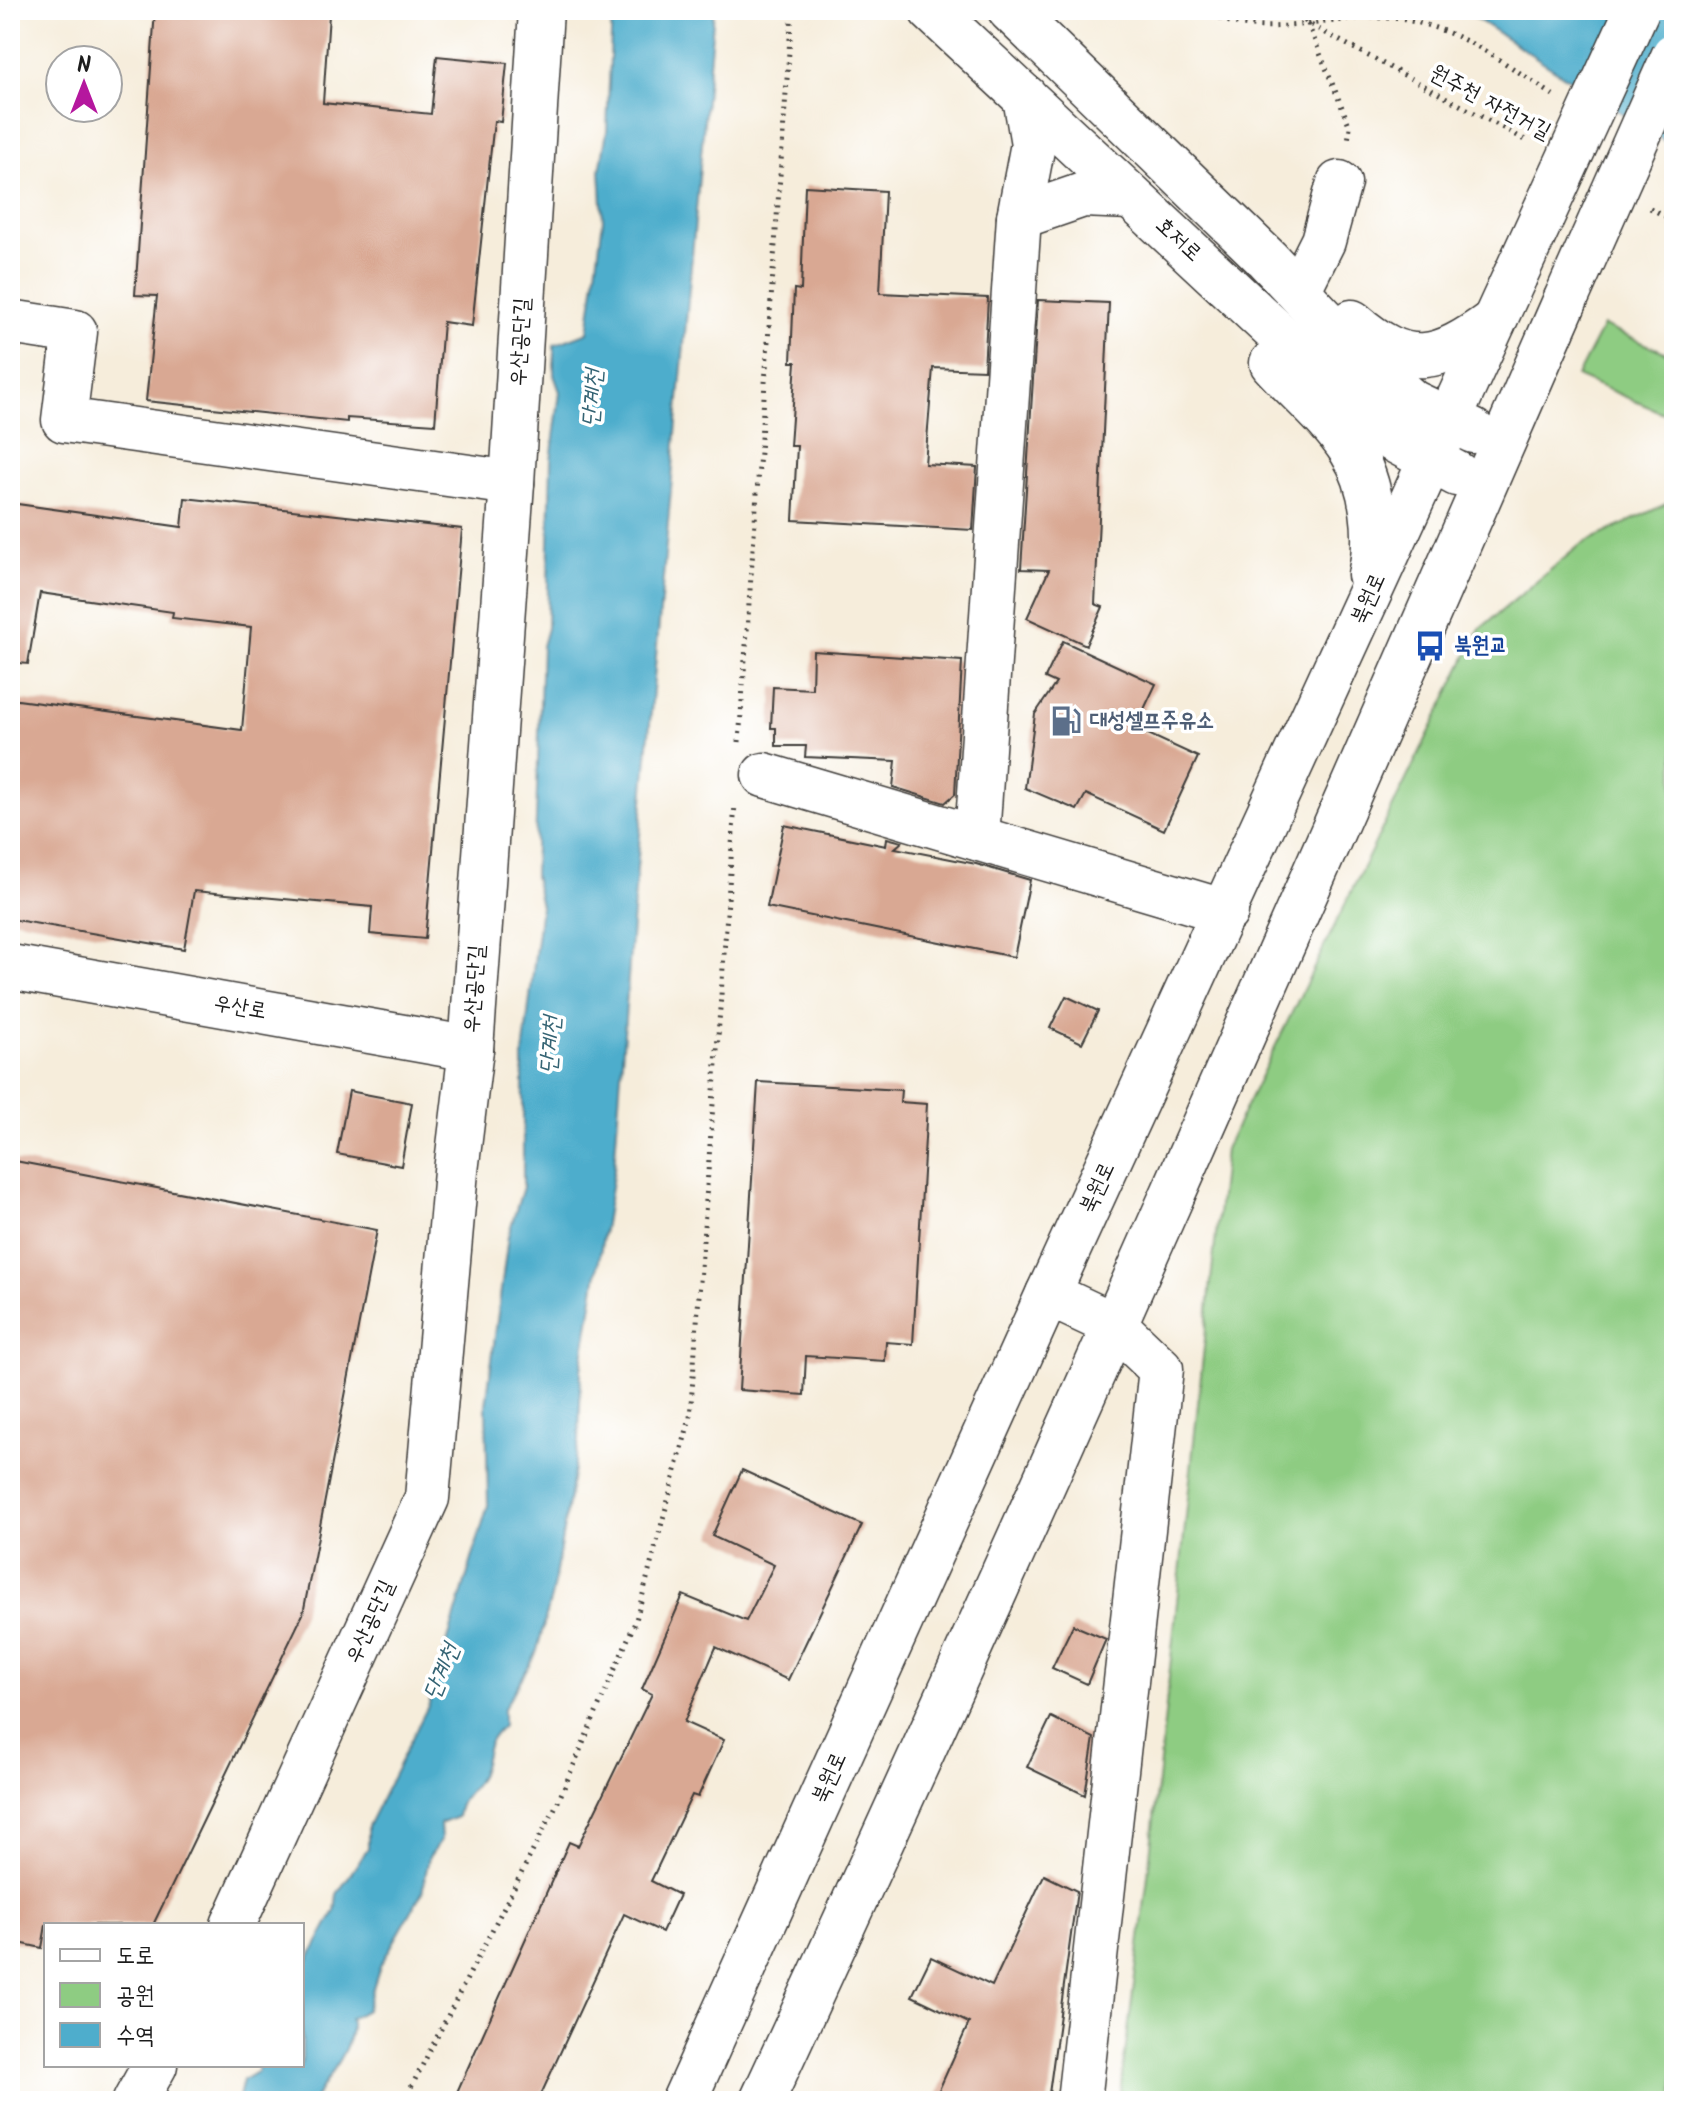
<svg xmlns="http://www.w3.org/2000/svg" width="1684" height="2111" viewBox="0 0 1684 2111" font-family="Kalam,'Poor Story',sans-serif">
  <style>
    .green { fill: #8ecc82; stroke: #55744f; stroke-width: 2 }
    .water { fill: #4eadcc; stroke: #356474; stroke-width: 2 }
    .building { fill: #d9a893 }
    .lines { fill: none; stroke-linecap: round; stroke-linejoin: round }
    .minor-casing { stroke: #3d3b39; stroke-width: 47 }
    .path { stroke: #3d3b39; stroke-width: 5; stroke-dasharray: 2 6; stroke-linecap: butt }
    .minor { stroke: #fff; stroke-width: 44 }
    .minor-bridge-casing { stroke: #3d3b39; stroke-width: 47; stroke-linecap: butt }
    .minor-bridge { stroke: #fff; stroke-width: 44 }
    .labels { text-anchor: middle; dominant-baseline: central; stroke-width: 7; stroke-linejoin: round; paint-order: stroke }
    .street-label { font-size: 22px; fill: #1c1c1c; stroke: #fff }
    .transit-label { font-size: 22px; font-weight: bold; fill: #164399; stroke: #fff; text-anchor: start }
    .service-label { font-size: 22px; font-weight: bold; fill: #4e5e75; stroke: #fff; text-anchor: start }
    .water-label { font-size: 24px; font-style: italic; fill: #356474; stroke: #fff }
  </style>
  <rect width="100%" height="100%" fill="#fff"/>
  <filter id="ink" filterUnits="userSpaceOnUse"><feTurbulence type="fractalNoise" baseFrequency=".0125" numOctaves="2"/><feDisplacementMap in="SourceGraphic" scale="16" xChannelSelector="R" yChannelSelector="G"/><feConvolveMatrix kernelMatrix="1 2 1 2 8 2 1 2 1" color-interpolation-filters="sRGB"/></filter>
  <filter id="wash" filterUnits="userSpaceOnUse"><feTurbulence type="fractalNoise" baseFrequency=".006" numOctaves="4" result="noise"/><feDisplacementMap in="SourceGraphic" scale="32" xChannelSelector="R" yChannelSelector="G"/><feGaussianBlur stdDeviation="1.8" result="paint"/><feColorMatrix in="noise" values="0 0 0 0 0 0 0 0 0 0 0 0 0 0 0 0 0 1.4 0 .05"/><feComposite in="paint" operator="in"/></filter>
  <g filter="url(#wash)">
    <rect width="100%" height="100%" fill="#f6eddb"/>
    <g class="green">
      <path d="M1603,326L1674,356V418L1577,376Z"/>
      <path d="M1674,500V2101H1119L1147,1884L1225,1149L1480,629L1580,545Z"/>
    </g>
    <g class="water">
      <path d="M612,10H714L632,924L614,1169L581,1370L579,1441L552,1594L536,1654L503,1710V1726C480,1748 490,1753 479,1778C470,1795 460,1795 457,1817L440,1824L441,1840L429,1857L422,1893L380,1966L366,2010L350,2019C357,2042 326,2078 314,2101H238L243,2080L258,2071V2065H302V1972L335,1911L337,1894L368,1848V1826L429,1704L488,1505L486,1405L508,1236L523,1187V1055L541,906L534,876L542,646L547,628L551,460L560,392L554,375V345L588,332L603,220L600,170L607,131Z"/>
      <path d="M1463,10H1674V147Z"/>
    </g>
    <g id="blocks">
      <g class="building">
        <path d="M155,10H312L329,14L323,103L431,114L437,56L507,63L501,122L494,121L472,326L443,322L435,424L347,418V422L146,401L157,296L135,295Z"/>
        <path d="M805,186L885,191L880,293L988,298L984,370L933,368L925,464L977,467L973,530L793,520L797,446H790L796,362H791L794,289L801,290Z"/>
        <path d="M1038,300L1109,303L1095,604L1103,607L1086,645L1027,618L1049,570L1021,569Z"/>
        <path d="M185,498L462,529L425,939L370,934L372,907L194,891L184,949L10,919V699L242,730L251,627L172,618L173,612L40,593L28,664L10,662V503L182,527Z"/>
        <path d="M1063,641L1156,684L1135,728L1198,757L1164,830L1086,794L1077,810L1025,788L1035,714L1056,683L1045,678Z"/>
        <path d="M813,651L962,661L955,794L945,803L893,787L896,761L805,757L806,746H776V728H771L773,687L812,689Z"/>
        <path d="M784,825L886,846L887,838L902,842L895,848L976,864L1030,880L1014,957L767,907Z"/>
        <path d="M1066,996L1098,1011L1082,1043L1050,1028Z"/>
        <path d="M758,1082L901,1090L900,1102L927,1104L913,1344L886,1342L885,1361L806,1356L804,1395L739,1390Z"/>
        <path d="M349,1091L412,1103L401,1166L337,1154Z"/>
        <path d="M10,1160L377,1230L303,1614L153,1925H46L42,1948L10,1941Z"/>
        <path d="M742,1470L862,1525L788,1680L716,1647L684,1722L724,1740L698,1797L692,1795L651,1881L679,1895L662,1932L624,1914L538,2101H453L569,1842L578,1846L652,1694L642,1689L683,1595L746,1621L774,1565L712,1536Z"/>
        <path d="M1073,1625L1106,1639L1087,1684L1052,1668Z"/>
        <path d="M1051,1717L1094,1738L1085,1795L1027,1767Z"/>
        <path d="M1044,1875L1077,1891L1048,2101H934L969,2023L912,1996L931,1957L992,1986Z"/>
      </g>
    </g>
  </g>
  <g filter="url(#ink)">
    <use href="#blocks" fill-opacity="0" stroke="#3d3b39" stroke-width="2"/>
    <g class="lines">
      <g class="minor-casing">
        <g id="minor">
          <path d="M931,10L1390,438L1457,474"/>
          <path d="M1010,10L1267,259L1358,355L1412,402L1473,431"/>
          <path d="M1019,217L1083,195L1131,197"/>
          <path d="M1302,283L1323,241L1339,183"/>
          <path d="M10,322L75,332L64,420L512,483"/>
          <path d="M1352,322C1408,371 1438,362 1494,321"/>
          <path d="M1272,363C1297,391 1330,418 1351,450C1373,484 1379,537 1370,575"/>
          <path d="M764,775L1226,912"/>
          <path d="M977,838L1019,217L1033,144L1025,97"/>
          <path d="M10,967L471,1049"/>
          <path d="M1048,1294L1116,1326L1161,1369L1079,2101"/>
          <path d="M233,1925L427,1498L456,1171L471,1049L512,483L541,10"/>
          <path d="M135,2101L155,2065"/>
          <path d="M684,2101L1048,1294L1515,276"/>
          <path d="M762,2101C1039,1505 1302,903 1565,301"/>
        </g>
      </g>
      <g class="path">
        <path d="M1207,10C1253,48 1348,8 1406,20C1463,31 1506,64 1553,95"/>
        <path d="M1293,10L1307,23L1529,142"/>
        <path d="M1308,24L1350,127L1348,141"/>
        <path d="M1650,208L1674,221"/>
        <path d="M739,742L792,10"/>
        <path d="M404,2101L557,1804L636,1620L690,1418L735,804"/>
      </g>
      <use href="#minor" class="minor"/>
      <g class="minor-bridge-casing">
        <g id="minor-bridge">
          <path d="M1515,276L1637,10"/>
          <path d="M1565,301L1674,55"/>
        </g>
      </g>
      <use href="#minor-bridge" class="minor-bridge"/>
    </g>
  </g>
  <defs>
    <g id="bus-bare" transform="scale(2.4)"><path d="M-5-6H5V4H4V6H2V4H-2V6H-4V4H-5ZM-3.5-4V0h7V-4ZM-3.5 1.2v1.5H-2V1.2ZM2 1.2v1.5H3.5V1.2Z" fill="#1a4fb4" stroke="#fff" stroke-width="2.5" paint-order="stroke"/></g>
    <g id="fuel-bare" transform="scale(2.4)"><path d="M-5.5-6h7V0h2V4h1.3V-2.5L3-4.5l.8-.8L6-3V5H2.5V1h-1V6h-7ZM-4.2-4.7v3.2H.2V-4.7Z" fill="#5c6f8a" stroke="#fff" stroke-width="2.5" paint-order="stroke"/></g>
  </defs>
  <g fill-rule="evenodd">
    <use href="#bus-bare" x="1430" y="646"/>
    <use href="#fuel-bare" x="1066" y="721"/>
  </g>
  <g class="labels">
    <g class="street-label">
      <text transform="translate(1490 103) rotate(28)">원주천 자전거길</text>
      <text transform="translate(1178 240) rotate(43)">호저로</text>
      <text transform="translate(521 342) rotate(-87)">우산공단길</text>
      <text transform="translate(1369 599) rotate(-66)">북원로</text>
      <text transform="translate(475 989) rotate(-86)">우산공단길</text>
      <text transform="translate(240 1008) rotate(10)">우산로</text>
      <text transform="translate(1098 1188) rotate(-65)">북원로</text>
      <text transform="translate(371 1622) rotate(-66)">우산공단길</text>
      <text transform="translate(830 1778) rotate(-66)">북원로</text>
    </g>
    <g class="transit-label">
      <text x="1454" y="646">북원교</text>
    </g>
    <g class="service-label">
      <text x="1090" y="721">대성셀프주유소</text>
    </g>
    <g class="water-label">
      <text transform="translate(593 398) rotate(-86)">단계천</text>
      <text transform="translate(551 1045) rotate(-86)">단계천</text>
      <text transform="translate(442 1672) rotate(-68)">단계천</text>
    </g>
  </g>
  <rect width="1684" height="2111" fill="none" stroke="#fff" stroke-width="40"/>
  <rect x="44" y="1923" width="260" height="144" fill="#ffffff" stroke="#a4a4a4" stroke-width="2"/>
  <rect x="60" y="1949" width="40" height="12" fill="#ffffff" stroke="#a4a4a4" stroke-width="2"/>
  <text x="116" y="1963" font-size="24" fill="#1c1c1c">도로</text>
  <rect x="60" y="1983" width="40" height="24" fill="#8ecc82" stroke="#a4a4a4" stroke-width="2"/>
  <text x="116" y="2003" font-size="24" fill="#1c1c1c">공원</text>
  <rect x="60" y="2023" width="40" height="24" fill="#4eadcc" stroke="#a4a4a4" stroke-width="2"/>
  <text x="116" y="2043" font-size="24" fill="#1c1c1c">수역</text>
  <g transform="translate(84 84)"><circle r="38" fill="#ffffff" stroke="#a4a4a4" stroke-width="2"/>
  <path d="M0-6L14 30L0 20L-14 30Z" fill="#b5179e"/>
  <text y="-12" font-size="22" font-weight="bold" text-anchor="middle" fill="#1c1c1c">N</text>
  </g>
</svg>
